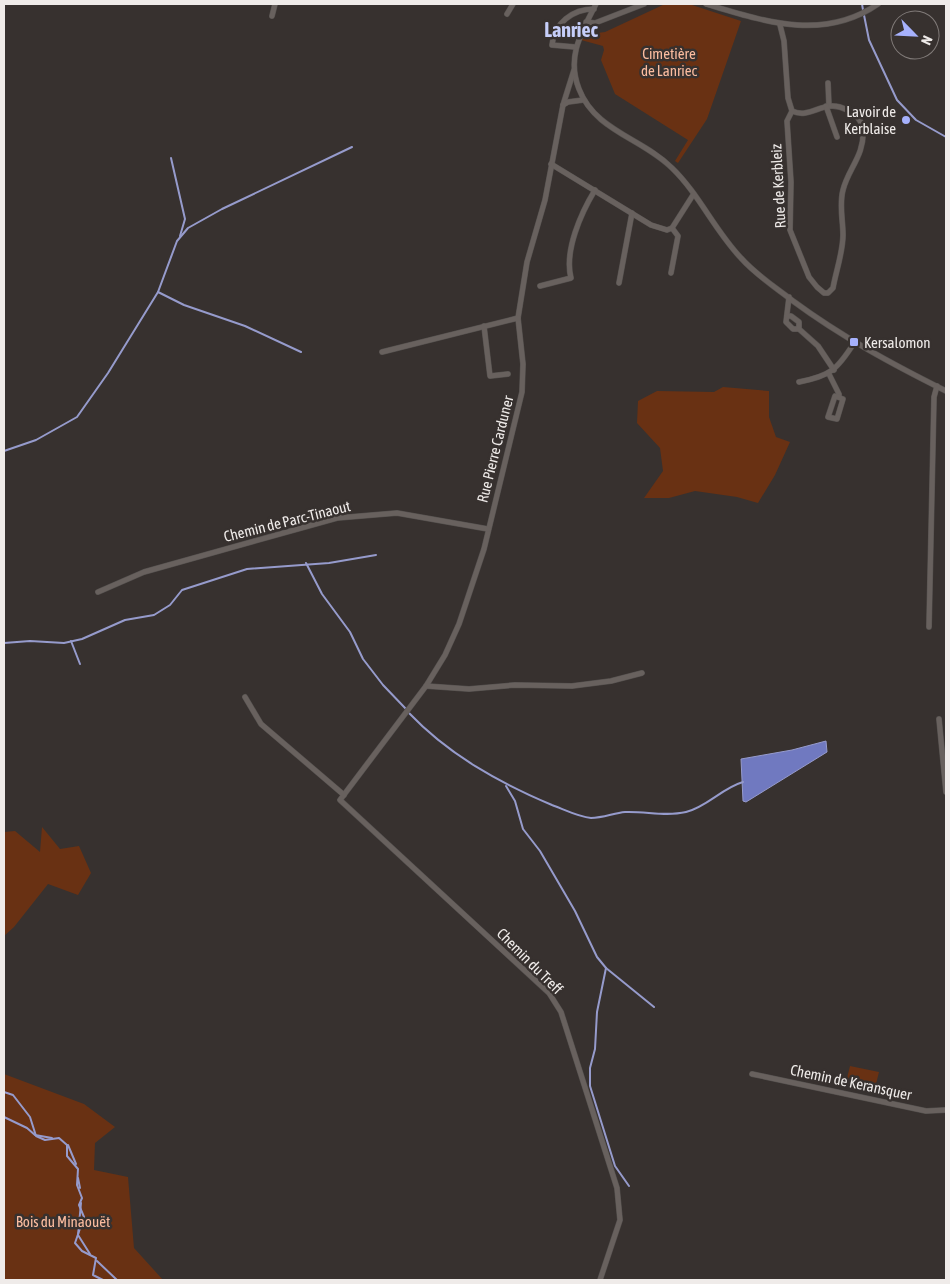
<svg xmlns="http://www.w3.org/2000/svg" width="950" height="1284" viewBox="0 0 950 1284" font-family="'Asap Condensed',sans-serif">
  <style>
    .green { fill: #693113 }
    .water { fill: #7079c0; stroke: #969bcc }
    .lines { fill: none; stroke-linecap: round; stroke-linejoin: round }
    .stream { stroke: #969bcc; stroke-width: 2 }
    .street-casing { stroke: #54504e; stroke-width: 6 }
    .street { stroke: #68615e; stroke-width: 5 }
    .poi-dot { fill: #a6b1fc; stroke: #37312f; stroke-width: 2 }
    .labels { text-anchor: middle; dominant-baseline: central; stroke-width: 5; stroke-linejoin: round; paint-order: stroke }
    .park-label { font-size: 15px; fill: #fbbc9f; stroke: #37312f }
    .poi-label { font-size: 15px; fill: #efebe9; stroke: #37312f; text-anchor: end }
    .street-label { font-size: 15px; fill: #efebe9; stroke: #37312f }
    .district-label { font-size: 20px; font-weight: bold; fill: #c6cef9; stroke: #37312f }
  </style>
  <rect width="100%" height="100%" fill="#37312f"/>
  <g class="green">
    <path d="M665,4H689L741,21L707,119L678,163L675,161L688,140L615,94L601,60L604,50L603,46L581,40L582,35L605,32Z"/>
    <path d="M723,387L769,391V417L776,437L790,442L775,475L758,503L737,497L695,491L669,498H644L663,471L660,448L637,423L638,401L657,391L714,392Z"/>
    <path d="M42,827L60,849L79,846L91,873L78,895L48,884L14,927L4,936V832L15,831L40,852Z"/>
    <path d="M850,1066L879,1072L875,1088L846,1082Z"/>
    <path d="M4,1074L84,1104L115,1127L95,1143L94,1170L128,1177L134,1248L163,1280H4Z"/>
  </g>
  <path class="water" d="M826,741L827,752L746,802L743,801L741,759L792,750Z"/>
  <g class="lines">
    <g class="stream">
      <path d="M862,4L863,10"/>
      <path d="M864,15L869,40L897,100L916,120L946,137"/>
      <path d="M171,158L185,219L180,236"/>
      <path d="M158,292L184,305L245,326L301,352"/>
      <path d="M4,451L36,440L77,417L108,373L158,292L177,241L188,228L222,209L352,147"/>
      <path d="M306,563L322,594L350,632L363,659L383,685L406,709"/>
      <path d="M71,641L80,664"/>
      <path d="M4,643L30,641L64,643L82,639L125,620L154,615L170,605L182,590L247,569L329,563L376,555"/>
      <path d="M409,713C449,755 498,782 552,805C563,809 579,817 591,818C603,818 614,813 625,812C646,811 665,817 686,812C707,807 722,788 743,782"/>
      <path d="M506,786L515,801L523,829L540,851L575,911L597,957L606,968L654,1007"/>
      <path d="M606,968L597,1012L595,1049L590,1068V1086L615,1166L629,1186"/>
      <path d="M4,1092L13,1095L30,1117L36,1136L45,1140L59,1138L67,1145V1156L78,1169L77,1185L82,1198L79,1205L84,1217L75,1243L82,1251L96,1258L93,1275L103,1280"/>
      <path d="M4,1117L27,1128L35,1135L52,1138"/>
      <path d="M68,1145L76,1164"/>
      <path d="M78,1178L80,1188"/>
      <path d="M81,1203L78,1235L90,1254"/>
      <path d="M97,1261L117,1280"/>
    </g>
    <g class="street-casing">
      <g id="street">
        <path d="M596,4C582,32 566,56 579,89C595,131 642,138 672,168C699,194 715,231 741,258C756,275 775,287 793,301C842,337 892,364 946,391"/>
        <path d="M706,4C763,21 823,42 878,4"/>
        <path d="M507,14L513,4"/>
        <path d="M272,16L275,4"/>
        <path d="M586,22L595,23L644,4"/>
        <path d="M780,25L784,41L788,98L792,111L787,121L791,182L790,230L809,277L817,287L824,293H828L833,288C836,271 843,252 843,235C843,220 839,205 843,190C848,169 865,155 863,129C862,119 855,114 847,110C824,97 812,120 792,111"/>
        <path d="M575,47L552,45C554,23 573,9 594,9"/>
        <path d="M574,70L563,105L545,200L527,262L518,318L523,364L522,392L484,549L459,624L445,655L426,686L340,800L549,993L561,1012L617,1188L620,1220L600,1280"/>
        <path d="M828,83L829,106"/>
        <path d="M563,105L568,102L583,100"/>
        <path d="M826,106L837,137"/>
        <path d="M551,164L651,225L667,230L672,228L693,195"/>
        <path d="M671,273L678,236L672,228"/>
        <path d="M619,283L632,213"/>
        <path d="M540,286L571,278C564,251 581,213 595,190"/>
        <path d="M789,297L786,322L793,329H799L818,346L834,370"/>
        <path d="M787,316H791L799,322V329"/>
        <path d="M484,326L490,376L508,374"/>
        <path d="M382,352L518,318"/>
        <path d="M829,374L839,394V397"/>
        <path d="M799,382C830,376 837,370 854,343"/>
        <path d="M835,396L843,399L837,419L828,417Z"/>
        <path d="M98,592L144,572L337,518L397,513L488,529"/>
        <path d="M929,627L934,397L937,386"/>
        <path d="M426,686L469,689L515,685L572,686L611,681L642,673"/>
        <path d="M245,697L261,724L344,795"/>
        <path d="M939,719L946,792"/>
        <path d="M752,1074L926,1111L946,1110"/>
      </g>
    </g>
    <use href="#street" class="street"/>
  </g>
  <g class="poi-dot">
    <circle cx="906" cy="120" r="5"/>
    <rect x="849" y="337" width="10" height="10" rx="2.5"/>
  </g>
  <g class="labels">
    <g class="park-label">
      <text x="669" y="53">Cimetière<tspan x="669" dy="17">de Lanriec</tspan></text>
      <text x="63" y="1221">Bois du Minaouët</text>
    </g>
    <g class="poi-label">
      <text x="896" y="111">Lavoir de<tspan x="896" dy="17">Kerblaise</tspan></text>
      <text x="864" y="342" text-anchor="start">Kersalomon</text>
    </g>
    <g class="street-label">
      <text transform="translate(778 186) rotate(-93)">Rue de Kerbleiz</text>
      <text transform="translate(495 449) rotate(-76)">Rue Pierre Carduner</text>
      <text transform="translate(287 521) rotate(-14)">Chemin de Parc-Tinaout</text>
      <text transform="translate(530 961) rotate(45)">Chemin du Treff</text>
      <text transform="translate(851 1082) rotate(12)">Chemin de Keransquer</text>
    </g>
    <g class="district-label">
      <text x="571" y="29">Lanriec</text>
    </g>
  </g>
  <rect width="950" height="1284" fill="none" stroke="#efebe9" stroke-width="10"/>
  <g transform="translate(915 35) rotate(114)"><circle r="24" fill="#37312f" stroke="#817b79"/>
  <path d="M0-4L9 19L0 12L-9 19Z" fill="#a6b1fc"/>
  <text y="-8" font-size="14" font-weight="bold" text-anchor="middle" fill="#efebe9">N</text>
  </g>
</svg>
